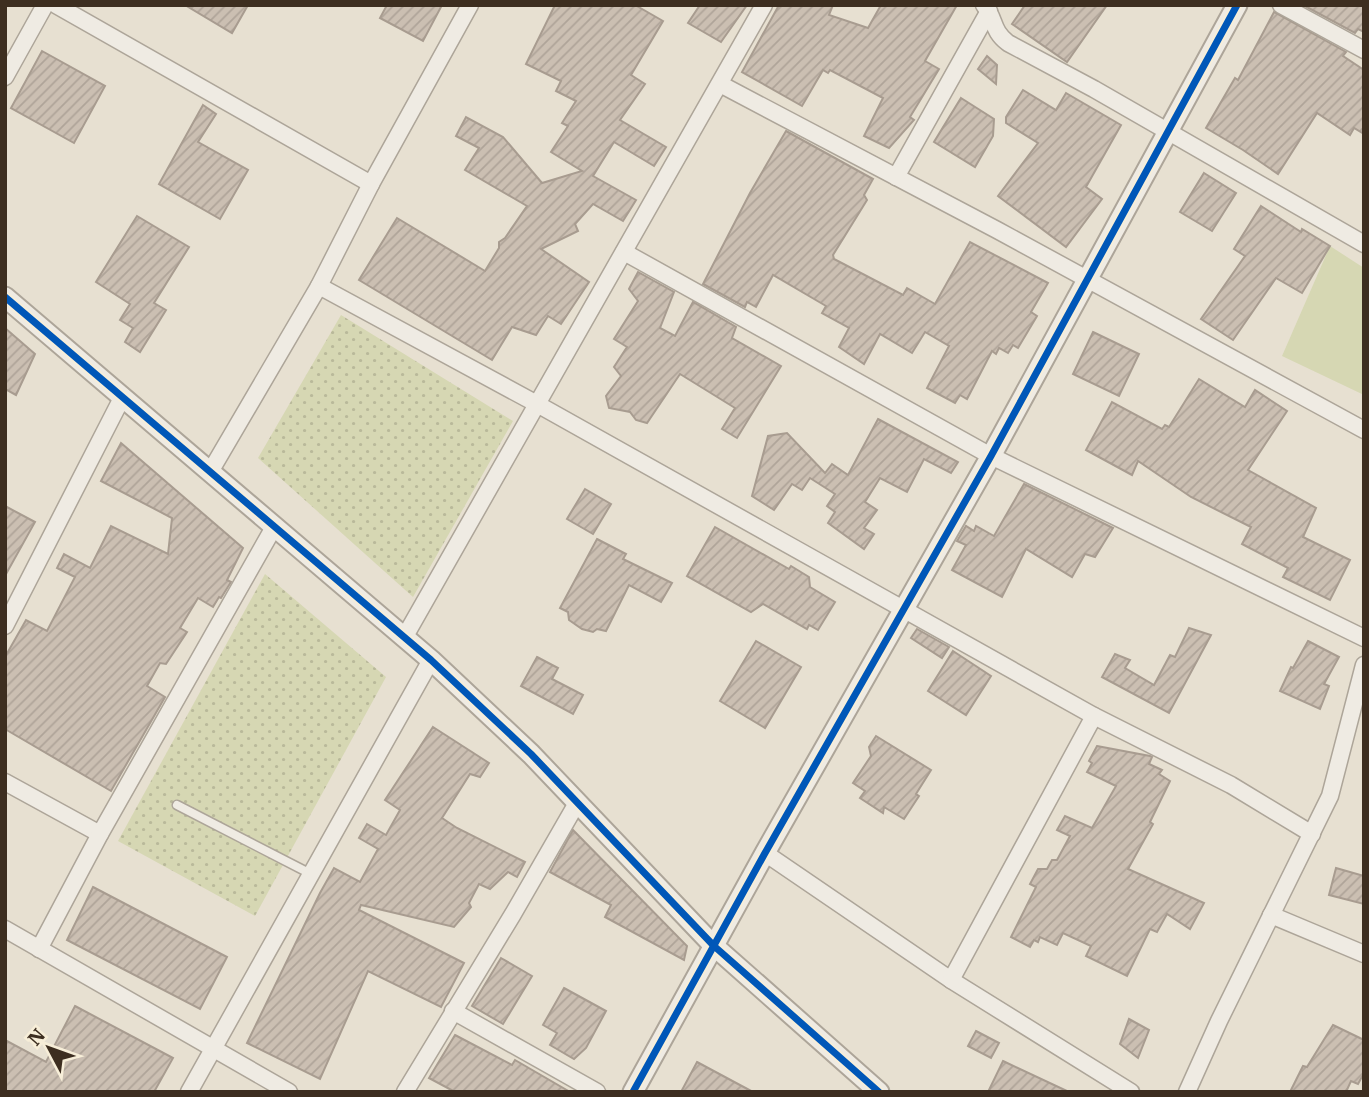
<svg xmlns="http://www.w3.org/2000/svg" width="1369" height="1097" viewBox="0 0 1369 1097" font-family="'IBM Plex Serif',serif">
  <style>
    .green { fill: #d6d7b3 }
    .park { fill: url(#park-dots) }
    .building { fill: url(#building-hatch); stroke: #a89c90; stroke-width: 2 }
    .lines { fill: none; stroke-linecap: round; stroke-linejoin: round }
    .service-casing { stroke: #ada599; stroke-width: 11 }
    .minor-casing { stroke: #ada599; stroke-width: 19 }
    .tertiary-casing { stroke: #ada599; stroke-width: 23 }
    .service { stroke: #efebe3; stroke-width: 8 }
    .minor { stroke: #efebe3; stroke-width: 16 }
    .tertiary { stroke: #efebe3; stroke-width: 19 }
    .cycleway-casing { stroke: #f7eed8; stroke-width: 11 }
    .cycleway { stroke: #0057b8; stroke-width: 7 }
  </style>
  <defs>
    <pattern id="park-dots" width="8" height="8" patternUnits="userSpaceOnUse" patternTransform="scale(1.75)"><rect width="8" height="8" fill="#d6d7b3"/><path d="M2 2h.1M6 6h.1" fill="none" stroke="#b9b99a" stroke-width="1.8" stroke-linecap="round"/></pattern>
    <pattern id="building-hatch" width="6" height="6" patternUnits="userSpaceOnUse" patternTransform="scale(1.75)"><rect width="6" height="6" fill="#cbbfb2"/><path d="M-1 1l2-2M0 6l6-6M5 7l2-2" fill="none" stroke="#afa499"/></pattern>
  </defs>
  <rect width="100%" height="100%" fill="#e7e0d1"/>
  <path class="green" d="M1330,246L1364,268V395L1282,356Z"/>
  <g class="park">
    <path d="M341,315L513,421L413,597L258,458Z"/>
    <path d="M265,574L386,677L255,916L118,841Z"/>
  </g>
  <g class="building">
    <path d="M185,5H248L232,33Z"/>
    <path d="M387,5H442L423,41L380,18Z"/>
    <path d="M555,5H635L663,21L631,75L645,84L620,120L666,147L654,166L614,142L593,176L636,200L623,221L593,204L575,224L578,231L541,249L589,282L561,324L548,316L536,335L512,327L492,360L359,280L397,218L485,271L499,248V242L505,238L527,206L465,170L479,148L456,136L466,117L503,137L542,183L582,171L551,152L568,126L562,123L576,101L556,91L561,81L526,64Z"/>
    <path d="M700,5H747L721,42L688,23Z"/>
    <path d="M779,5H833L829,15L868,28L881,5H957L925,61L939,69L910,117L914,120L889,148L864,136L883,98L830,70L828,73L823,70L802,106L742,72Z"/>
    <path d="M1025,5H1107L1067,62L1012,24Z"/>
    <path d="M1303,5H1364V32L1358,29L1355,33Z"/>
    <path d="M1274,12L1346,52L1343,56L1364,70V134L1354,128L1350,135L1317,113L1278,174L1243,150L1206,128L1235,78L1238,80Z"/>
    <path d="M42,51L105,86L74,143L11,108Z"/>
    <path d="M987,56L997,65L996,84L978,69Z"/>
    <path d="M1023,90L1056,110L1066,93L1121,125L1086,187L1102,199L1066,247L998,196L1038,143L1006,123V117Z"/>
    <path d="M961,98L994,119L993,136L975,167L934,142Z"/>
    <path d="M203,105L216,114L198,142L248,170L220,219L159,184Z"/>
    <path d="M786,131L873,179L864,195L867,200L833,255L834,259L903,295L907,288L935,304L970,242L1048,283L1031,312L1037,316L1018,348L1013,345L1008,353L999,348L996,354L992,351L967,399L960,395L955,403L927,388L949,346L925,332L912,353L880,334L864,364L839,347L849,328L822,313L826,306L773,275L756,307L747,302L745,307L703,284L750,193Z"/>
    <path d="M1204,173L1236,193L1212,231L1180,212Z"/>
    <path d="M1261,206L1301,232L1302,229L1330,246L1302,293L1276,278L1233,340L1201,319L1245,256L1234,249Z"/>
    <path d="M137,216L189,247L154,303L166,310L140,352L125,342L133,328L120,320L130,304L96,282Z"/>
    <path d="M638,272L674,292L660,328L675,336L693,302L736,327L732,338L781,366L737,438L722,429L735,408L680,374L647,423L636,420L630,412L609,408L606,396L621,376L614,367L627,347L614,339L638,301L629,289Z"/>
    <path d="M5,328L35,354L16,395L5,389Z"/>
    <path d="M1093,332L1139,354L1119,396L1073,374Z"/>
    <path d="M1199,379L1245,407L1255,390L1287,411L1248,470L1316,508L1303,537L1350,560L1330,600L1283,577L1288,568L1242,544L1251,527L1191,497L1138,461L1132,475L1086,450L1112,402L1162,429L1165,425L1169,427Z"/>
    <path d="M878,419L958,462L951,473L924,459L907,492L880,478L865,502L877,510L864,528L874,534L864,549L828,523L835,512L827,506L835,494L810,478L802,490L792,484L774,510L752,496L768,436L787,433L825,473L832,464L848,475Z"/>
    <path d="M121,443L243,548L227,580L231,582L221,598L219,597L213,607L198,598L180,628L187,632L166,664L160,663L147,686L165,697L111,791L5,729V657L26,620L47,631L75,577L57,568L64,554L90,568L111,526L168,554L172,518L101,481Z"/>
    <path d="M1024,484L1113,528L1095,557L1085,554L1072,577L1026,549L1002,597L952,570L966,545L957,541L966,526L974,531L976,526L994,536Z"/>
    <path d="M585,489L611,504L593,534L567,519Z"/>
    <path d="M5,506L35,522L5,576Z"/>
    <path d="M715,527L789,569L791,566L809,577L810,587L835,602L818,630L809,625L807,629L763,604L751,612L687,576Z"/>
    <path d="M597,539L626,554L623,559L672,583L661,602L629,585L606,631L597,629L593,632L582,629L569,620L568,612L560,608Z"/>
    <path d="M1189,628L1211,635L1169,713L1102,677L1115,654L1130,660L1125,668L1154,685L1170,655L1175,657Z"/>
    <path d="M917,629L949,647L942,658L911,638Z"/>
    <path d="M756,641L801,667L765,728L720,701Z"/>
    <path d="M1308,641L1339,657L1324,684L1329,686L1320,709L1280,691L1291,667L1293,668Z"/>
    <path d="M953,651L991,676L966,715L928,691Z"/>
    <path d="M537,657L558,668L552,679L583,695L573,714L521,686Z"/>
    <path d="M433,727L489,763L480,777L470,774L442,818L457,828L525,862L517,877L508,872L490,889L479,884L469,903L471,907L454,927L361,905L359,910L464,963L441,1007L368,971L320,1079L247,1043L320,893L334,868L360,882L378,849L359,838L367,824L386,835L400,810L385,800Z"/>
    <path d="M876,736L931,770L916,794L919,796L904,819L884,807L883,813L860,798L865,791L853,783L871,756L869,747Z"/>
    <path d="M1097,746L1150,756L1152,757L1149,764L1162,770L1159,774L1170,781L1150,822L1153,824L1128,869L1204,903L1190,929L1167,914L1157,932L1150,929L1127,976L1086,956L1091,946L1063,933L1057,945L1040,937L1038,942L1034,940L1030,947L1011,937L1036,887L1030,884L1038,869H1047L1052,860H1057L1070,836L1057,830L1065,816L1092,828L1116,786L1087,772L1092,763L1089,761Z"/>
    <path d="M573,830L687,946L684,960L605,917L611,905L550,872Z"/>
    <path d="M1336,868L1364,876V904L1329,895Z"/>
    <path d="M93,887L227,957L200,1009L67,940Z"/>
    <path d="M501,958L532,976L503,1024L472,1006Z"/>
    <path d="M564,988L606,1011L586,1048L574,1059L550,1045L557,1033L543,1025Z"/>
    <path d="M75,1006L173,1058L154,1092H5V1040L46,1062Z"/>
    <path d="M1129,1019L1149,1030L1138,1058L1120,1044Z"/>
    <path d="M1333,1025L1364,1040V1073L1358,1084L1351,1081L1346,1092H1290L1303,1066L1307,1067Z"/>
    <path d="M976,1031L999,1043L991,1058L968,1046Z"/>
    <path d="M455,1035L512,1065L515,1060L570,1092H455L429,1078Z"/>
    <path d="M1003,1061L1069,1092H988Z"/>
    <path d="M697,1062L753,1092H681Z"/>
  </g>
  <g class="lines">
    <g class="service-casing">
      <path id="service" d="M177,805L311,874"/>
    </g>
    <g class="minor-casing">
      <g id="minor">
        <path d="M56,5L371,184"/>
        <path d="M984,5C996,19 991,30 1008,43L1094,89L1364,244"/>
        <path d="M1281,5L1364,50"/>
        <path d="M5,77L45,5"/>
        <path d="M720,84L997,230L1364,430"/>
        <path d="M896,177L989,11"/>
        <path d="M624,252L991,456L1364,638"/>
        <path d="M319,286L537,404L1094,716L1231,785L1312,834"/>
        <path d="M210,472L319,286L371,184L470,5"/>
        <path d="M5,626L123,396"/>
        <path d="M404,638L764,5"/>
        <path d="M5,782L100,834"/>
        <path d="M765,853L951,980L1131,1092"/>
        <path d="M1271,915L1364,954"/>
        <path d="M5,929L289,1092"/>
        <path d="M39,949L100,834L274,527"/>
        <path d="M951,980L1094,716"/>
        <path d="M453,1011L597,1092"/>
        <path d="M189,1092L431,660"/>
        <path d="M405,1092L513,914L577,803"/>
        <path d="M1187,1092L1219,1021L1330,796L1364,665"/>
      </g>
    </g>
    <g class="tertiary-casing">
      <g id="tertiary">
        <path d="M5,297L431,660L531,754L714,946L879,1092"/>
        <path d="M633,1092L765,853L991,456L1237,5"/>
      </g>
    </g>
    <use href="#service" class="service"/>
    <use href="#minor" class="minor"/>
    <use href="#tertiary" class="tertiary"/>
    <g class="cycleway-casing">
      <g id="cycleway">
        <path d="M5,297L431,660L531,754L714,946L879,1092"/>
        <path d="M633,1092L765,853L991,456L1237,5"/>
      </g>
    </g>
    <use href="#cycleway" class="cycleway"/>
  </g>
  <rect width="1369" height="1097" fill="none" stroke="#3d2e20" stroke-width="14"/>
  <g transform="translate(49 1048) rotate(311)" stroke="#f7eed8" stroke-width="5" paint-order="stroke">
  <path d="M0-5L12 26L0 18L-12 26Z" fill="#3d2e20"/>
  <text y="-10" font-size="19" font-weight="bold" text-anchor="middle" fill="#3d2e20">N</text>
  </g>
</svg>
